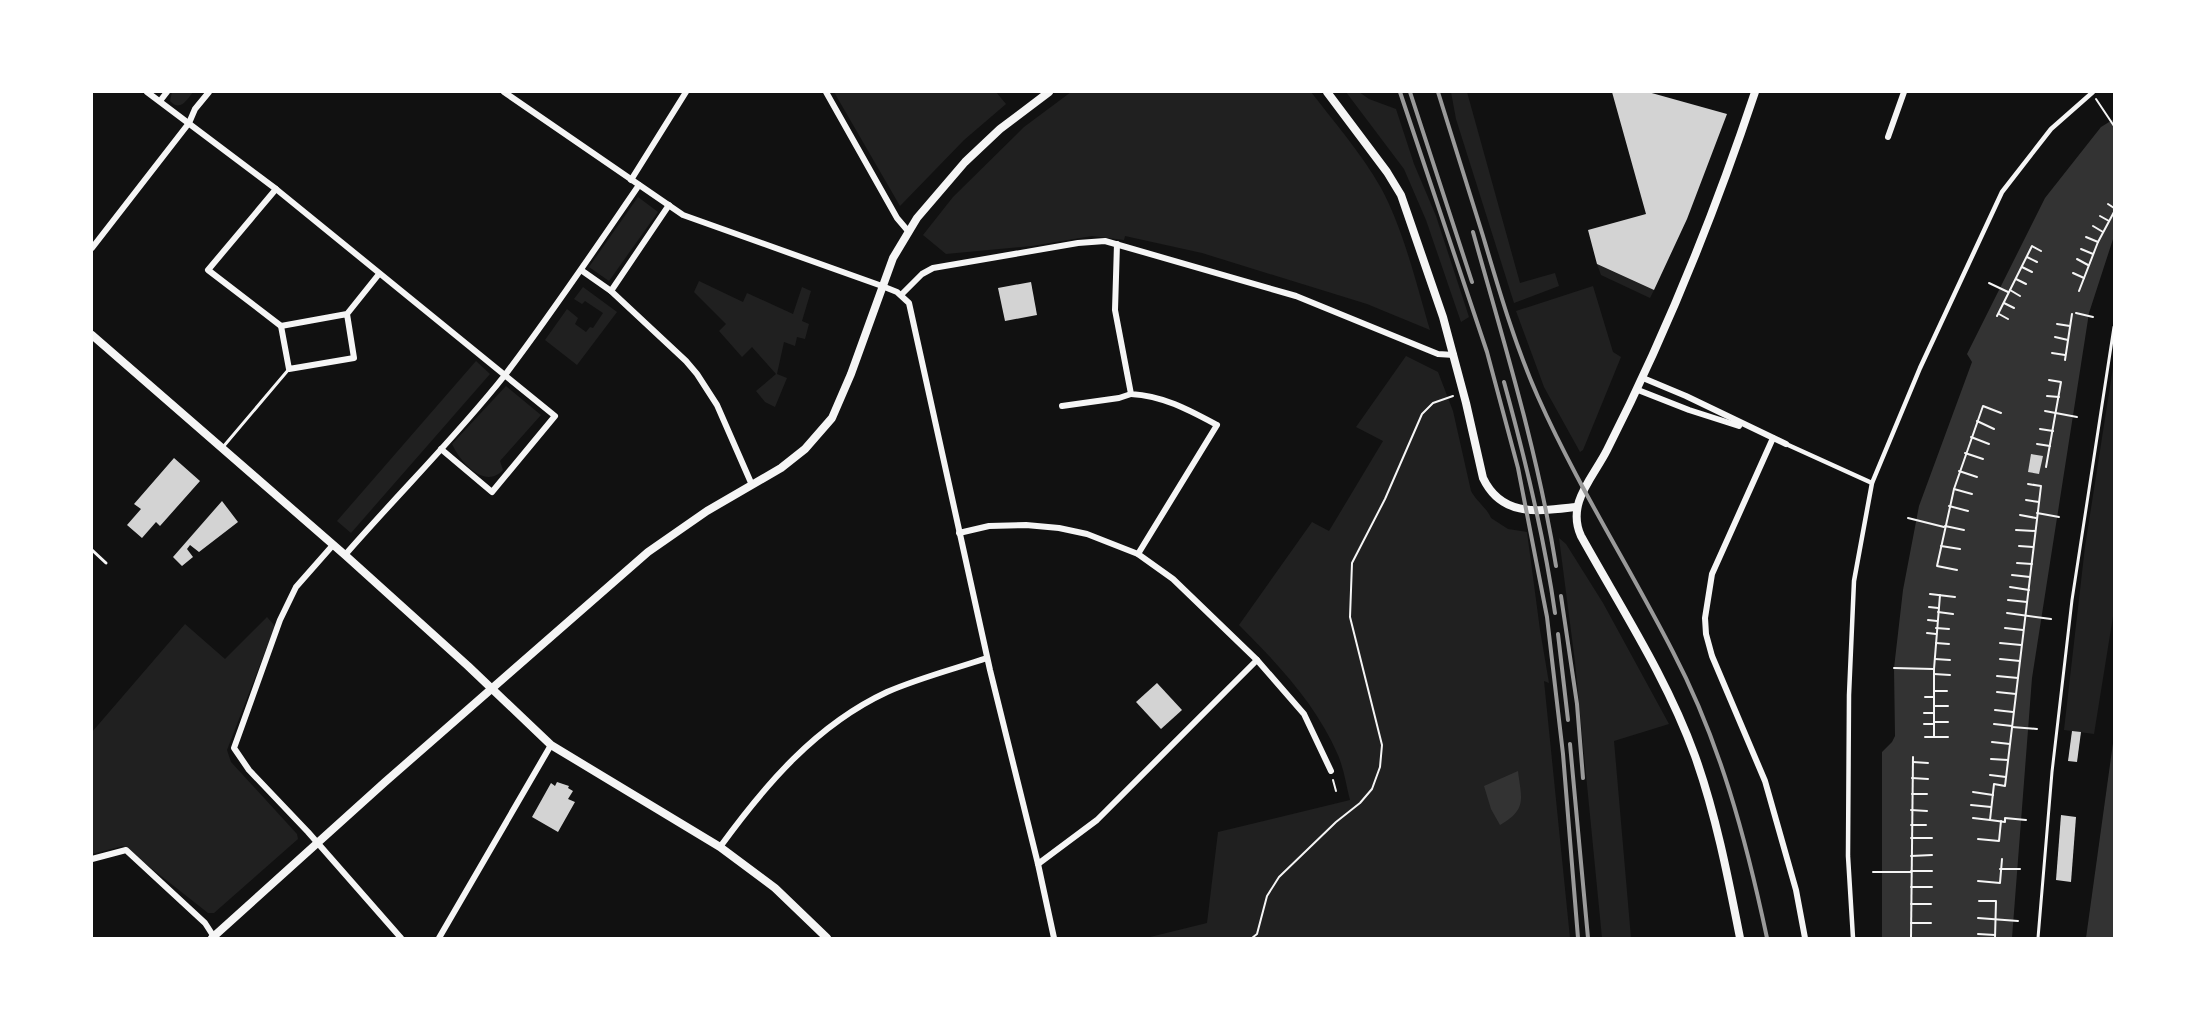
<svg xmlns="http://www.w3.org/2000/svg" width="2206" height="1030" viewBox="0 0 2206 1030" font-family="'Noto Sans',sans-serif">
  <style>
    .green { fill: #202020 }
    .water { fill: #333 }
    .building { fill: #d3d3d3 }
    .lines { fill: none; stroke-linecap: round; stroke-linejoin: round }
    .path { stroke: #f5f5f5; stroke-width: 2 }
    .service { stroke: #f5f5f5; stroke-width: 3 }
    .pedestrian { stroke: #f5f5f5; stroke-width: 4.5 }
    .minor { stroke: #f5f5f5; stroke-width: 6 }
    .tertiary { stroke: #f5f5f5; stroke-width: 8 }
    .secondary { stroke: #f5f5f5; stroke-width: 8 }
    .rail { stroke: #9a9a9a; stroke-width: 4 }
  </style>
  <rect width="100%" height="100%" fill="#111"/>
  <g class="green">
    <path d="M172,92H193C187,100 180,112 170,101Z"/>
    <path d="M834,92H996L1006,104L964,140L900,206Z"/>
    <path d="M1071,92H1311C1335,123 1361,153 1381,188C1403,228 1417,286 1430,330L1367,304L1202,253L1125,236L1124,240L1092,236L1032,246L946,254L923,235L953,197L1024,127Z"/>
    <path d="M1346,92H1359L1369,99L1396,109L1414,164L1436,216L1469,317L1461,322L1426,220L1404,169Z"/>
    <path d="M1451,92H1467L1520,283L1555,273L1559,286L1514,303L1456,119Z"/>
    <path d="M638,197L658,212L609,281L589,267Z"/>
    <path d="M1597,264L1654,290L1650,298L1601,275Z"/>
    <path d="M699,281L743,302L747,293L793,314L802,287L811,291L802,321L809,324L805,339L797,337L795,346L784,342L777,374L787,378L775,407L765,402L756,391L776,374L752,347L742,357L719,331L726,324L694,292Z"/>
    <path d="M1593,286L1613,352L1621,357L1583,450L1580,452L1544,387L1516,311Z"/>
    <path d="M583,287L617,312L577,365L545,340L567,309L578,318L575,324L586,332L590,327L593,328L603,313L585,301L582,304L574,299Z"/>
    <path d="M1406,356L1438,372L1453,411L1471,491C1476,501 1487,508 1491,518L1508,529L1527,532L1540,630L1549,683L1544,681L1570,938H1146L1207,923L1218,832L1350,800C1346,785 1344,769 1338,755C1316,704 1278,664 1239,625L1312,522L1329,531L1383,441L1356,427Z"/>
    <path d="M476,361L490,374L351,533L337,521Z"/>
    <path d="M2114,361V610L2094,734L2064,730L2085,547Z"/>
    <path d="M506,386L541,415L500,461L503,470C485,490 460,462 452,444Z"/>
    <path d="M1559,538L1566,544L1603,603L1669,724L1614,741L1631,938H1602L1575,662Z"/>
    <path d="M267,617L275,626L227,750L231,762L297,834L298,839L214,913H208L123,846L92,854V732L185,624L225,659Z"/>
  </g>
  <g class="water">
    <path d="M2114,119V236L2089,313L2032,678L2012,938H1882V752L1892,742L1895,736L1894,668L1903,590L1919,506L1972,362L1967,354L2045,198L2101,127Z"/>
    <path d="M2114,737V938H2086L2113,743Z"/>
    <path d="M1518,771C1521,798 1528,809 1500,825L1491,809L1484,786Z"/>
  </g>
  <g class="building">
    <path d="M1612,92H1648L1727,114L1687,219L1654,290L1597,264L1588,230L1646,214Z"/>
    <path d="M1031,282L1037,315L1005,321L998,288Z"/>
    <path d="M2031,454L2043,456L2039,474L2028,472Z"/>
    <path d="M174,458L200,481L160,526L156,522L142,538L127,525L141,509L134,504Z"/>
    <path d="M222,501L238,522L199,552L190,545L187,549L193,557L182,566L173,557Z"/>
    <path d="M1157,683L1182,710L1161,729L1136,702Z"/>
    <path d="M2072,731L2081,732L2077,762L2068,761Z"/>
    <path d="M557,782L569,786L568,788L573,791L568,799L575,802L558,832L532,817L551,783L555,786Z"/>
    <path d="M2061,815L2076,817L2071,882L2056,880Z"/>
  </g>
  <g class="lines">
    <g class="path">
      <path d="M2096,99L2114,126"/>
      <path d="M2108,204L2114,208"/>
      <path d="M2100,216L2109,221"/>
      <path d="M2093,226L2103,232"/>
      <path d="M2086,237L2098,242"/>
      <path d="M2081,249L2093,254"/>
      <path d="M2027,257L2037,262"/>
      <path d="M2077,259L2088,265"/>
      <path d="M2022,267L2032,272"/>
      <path d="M2073,273L2084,278"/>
      <path d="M2016,279L2026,284"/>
      <path d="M1989,283L2008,292"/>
      <path d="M2010,290L2020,296"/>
      <path d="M2079,291L2098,242L2114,212"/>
      <path d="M2004,303L2014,308"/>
      <path d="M2076,313L2093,317"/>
      <path d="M1999,314L2008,319"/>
      <path d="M1997,316L2032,246L2041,251"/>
      <path d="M2057,324L2070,326"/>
      <path d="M2055,337L2068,340"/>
      <path d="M2052,353L2065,355"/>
      <path d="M2065,360L2072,314"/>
      <path d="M2047,396L2059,397"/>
      <path d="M2045,411L2077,417"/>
      <path d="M1977,421L1994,429"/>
      <path d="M2040,429L2053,431"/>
      <path d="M1971,437L1989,444"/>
      <path d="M2037,444L2050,446"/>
      <path d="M1965,453L1983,459"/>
      <path d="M2046,467L2061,382L2049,380"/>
      <path d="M1959,471L1977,477"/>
      <path d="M1954,489L1972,494"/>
      <path d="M2026,500L2039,502"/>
      <path d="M1949,506L1968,511"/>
      <path d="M2037,513L2059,517"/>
      <path d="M2020,515L2036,518"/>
      <path d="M1908,518L1944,527"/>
      <path d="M1945,526L1964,530"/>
      <path d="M2016,530L2035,531"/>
      <path d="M1941,546L1960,549"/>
      <path d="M2019,546L2033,547"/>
      <path d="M2017,563L2032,564"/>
      <path d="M1957,570L1937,566L1954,489L1983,406L2001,413"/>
      <path d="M2012,575L2030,577"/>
      <path d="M2010,587L2029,590"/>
      <path d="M1930,594L1955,597"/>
      <path d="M2008,600L2027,602"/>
      <path d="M1929,607L1938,608"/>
      <path d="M1938,612L1953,614"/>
      <path d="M2007,613L2051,619"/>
      <path d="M1928,620L1937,621"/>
      <path d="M1936,628L1949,629"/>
      <path d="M2005,628L2023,630"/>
      <path d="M1927,633L1936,634"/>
      <path d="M1936,643L1949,644"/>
      <path d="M2000,643L2021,645"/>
      <path d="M1935,659L1950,660"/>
      <path d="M2000,659L2020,661"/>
      <path d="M1894,668L1933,669"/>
      <path d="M1934,674L1950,675"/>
      <path d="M1997,676L2018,678"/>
      <path d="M1934,691H1947"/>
      <path d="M1997,692L2016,694"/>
      <path d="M1925,697H1934"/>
      <path d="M1934,706H1948"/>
      <path d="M1995,710L2013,712"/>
      <path d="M1924,713H1934"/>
      <path d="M1934,722H1948"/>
      <path d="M1924,724H1934"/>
      <path d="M1994,724L2012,726"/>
      <path d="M2012,727L2037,729"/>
      <path d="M1925,737H1948"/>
      <path d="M1934,737V669L1940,595"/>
      <path d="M1992,742L2010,744"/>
      <path d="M1991,759L2008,760"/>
      <path d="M1913,762L1928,763"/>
      <path d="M1990,775L2006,777"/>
      <path d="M1912,778L1928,779"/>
      <path d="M1333,780L1336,791"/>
      <path d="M1973,792L1993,795"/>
      <path d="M1912,794H1927"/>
      <path d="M1971,805L1991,807"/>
      <path d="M1911,810L1927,811"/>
      <path d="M1973,818L1990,820"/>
      <path d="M2026,820L2005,818V822L1990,820L1994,784L2005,786L2041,486L2028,484"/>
      <path d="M1911,825H1926"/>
      <path d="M1911,838H1932"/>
      <path d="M1978,839L1999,841L2001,821"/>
      <path d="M1911,856L1932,855"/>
      <path d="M2000,869H2020"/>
      <path d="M1911,871H1932"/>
      <path d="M1873,872H1911"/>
      <path d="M1978,881L2000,883L2002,859"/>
      <path d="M1911,887H1932"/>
      <path d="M1979,901H1996L1995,938"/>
      <path d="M1911,904H1931"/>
      <path d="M1978,918L2018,921"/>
      <path d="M1911,923H1931"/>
      <path d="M1978,934L1995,935"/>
      <path d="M1252,938L1257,934L1267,896L1279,877L1336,822L1360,803L1372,789L1380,767L1382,745L1350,617L1352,563L1385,499L1422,414L1433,403L1453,396"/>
      <path d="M1911,938L1913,757"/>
    </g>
    <g class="service">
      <path d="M223,447L289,369"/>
      <path d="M92,550L106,563"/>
      <path d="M2038,938L2052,772L2072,600L2114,327"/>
    </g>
    <g class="pedestrian">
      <path d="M1786,444L1872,483"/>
      <path d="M1853,938L1848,856L1849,695L1854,581L1872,483L1920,368L2002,192L2051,129L2093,92"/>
    </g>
    <g class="minor">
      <path d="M147,92L276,189L555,416L492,492L441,449"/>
      <path d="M504,92L683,215L882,286L897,292L909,303L990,670L1038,864L1054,938"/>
      <path d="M826,92L897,218L908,231"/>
      <path d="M160,101L167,92"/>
      <path d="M1888,137L1904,92"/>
      <path d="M631,180L686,92"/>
      <path d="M276,189L208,270L281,326"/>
      <path d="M1117,244L1115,310L1131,394C1164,396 1189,410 1217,425L1138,554"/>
      <path d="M92,248L189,123L195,109L209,92"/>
      <path d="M581,270L611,291L686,361L697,374L717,405L752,485"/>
      <path d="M611,291L669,205"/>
      <path d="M901,295L922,274L933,268L1078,243L1105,241L1296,296L1438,354L1454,355"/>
      <path d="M347,314L354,358L289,369L281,326L347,314L379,274"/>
      <path d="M1643,378L1686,396L1786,444"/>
      <path d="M1638,390L1689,410L1739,426"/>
      <path d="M1062,406L1119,398L1131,394"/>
      <path d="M1773,438L1712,574L1705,618L1706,634L1712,656L1765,781L1796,890L1805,938"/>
      <path d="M959,533L989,526L1026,525L1059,528L1087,534L1138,554L1173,579L1257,660L1304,714L1331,771"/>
      <path d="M333,545L296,587L280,620L234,748L249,770L308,832L401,938"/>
      <path d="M345,555C398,494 455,438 505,375C552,313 595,249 639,185"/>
      <path d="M720,847C765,785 816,725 887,692C919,678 954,669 987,658"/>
      <path d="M92,859L126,850L205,923L214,937"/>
      <path d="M1038,864L1097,820L1257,660"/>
      <path d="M439,938L551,745"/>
    </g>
    <g class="tertiary">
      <path d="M1327,92L1387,172L1401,195L1443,317L1466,403L1483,478C1502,518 1539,511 1576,507"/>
      <path d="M92,335L345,555L468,666L551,745L720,847L775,888L827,938"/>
      <path d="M212,938L385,782L648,552L707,511L781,468L805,449L832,418L851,374L893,258L917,218L965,162L1000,129L1049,92"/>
    </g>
    <path class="secondary" d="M1740,938C1728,877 1716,815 1695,756C1667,678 1621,608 1581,536C1566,503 1593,478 1607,450C1666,334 1714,215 1755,92"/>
    <g class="rail">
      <path d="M1400,92L1487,352L1518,468L1547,617L1563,754L1578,938"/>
      <path d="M1410,92L1472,282"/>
      <path d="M1438,92C1453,140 1468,188 1483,236C1499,290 1515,345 1538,397C1577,485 1629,566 1673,652C1720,742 1746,839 1767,938"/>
      <path d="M1473,232C1504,343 1538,453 1556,566"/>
      <path d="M1504,382C1525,458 1544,535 1555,613"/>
      <path d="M1561,596L1577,704L1583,778"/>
      <path d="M1558,634L1568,720"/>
      <path d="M1570,744L1588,938"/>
    </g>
  </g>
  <rect width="2206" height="1030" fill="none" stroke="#ffffff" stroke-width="186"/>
</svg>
